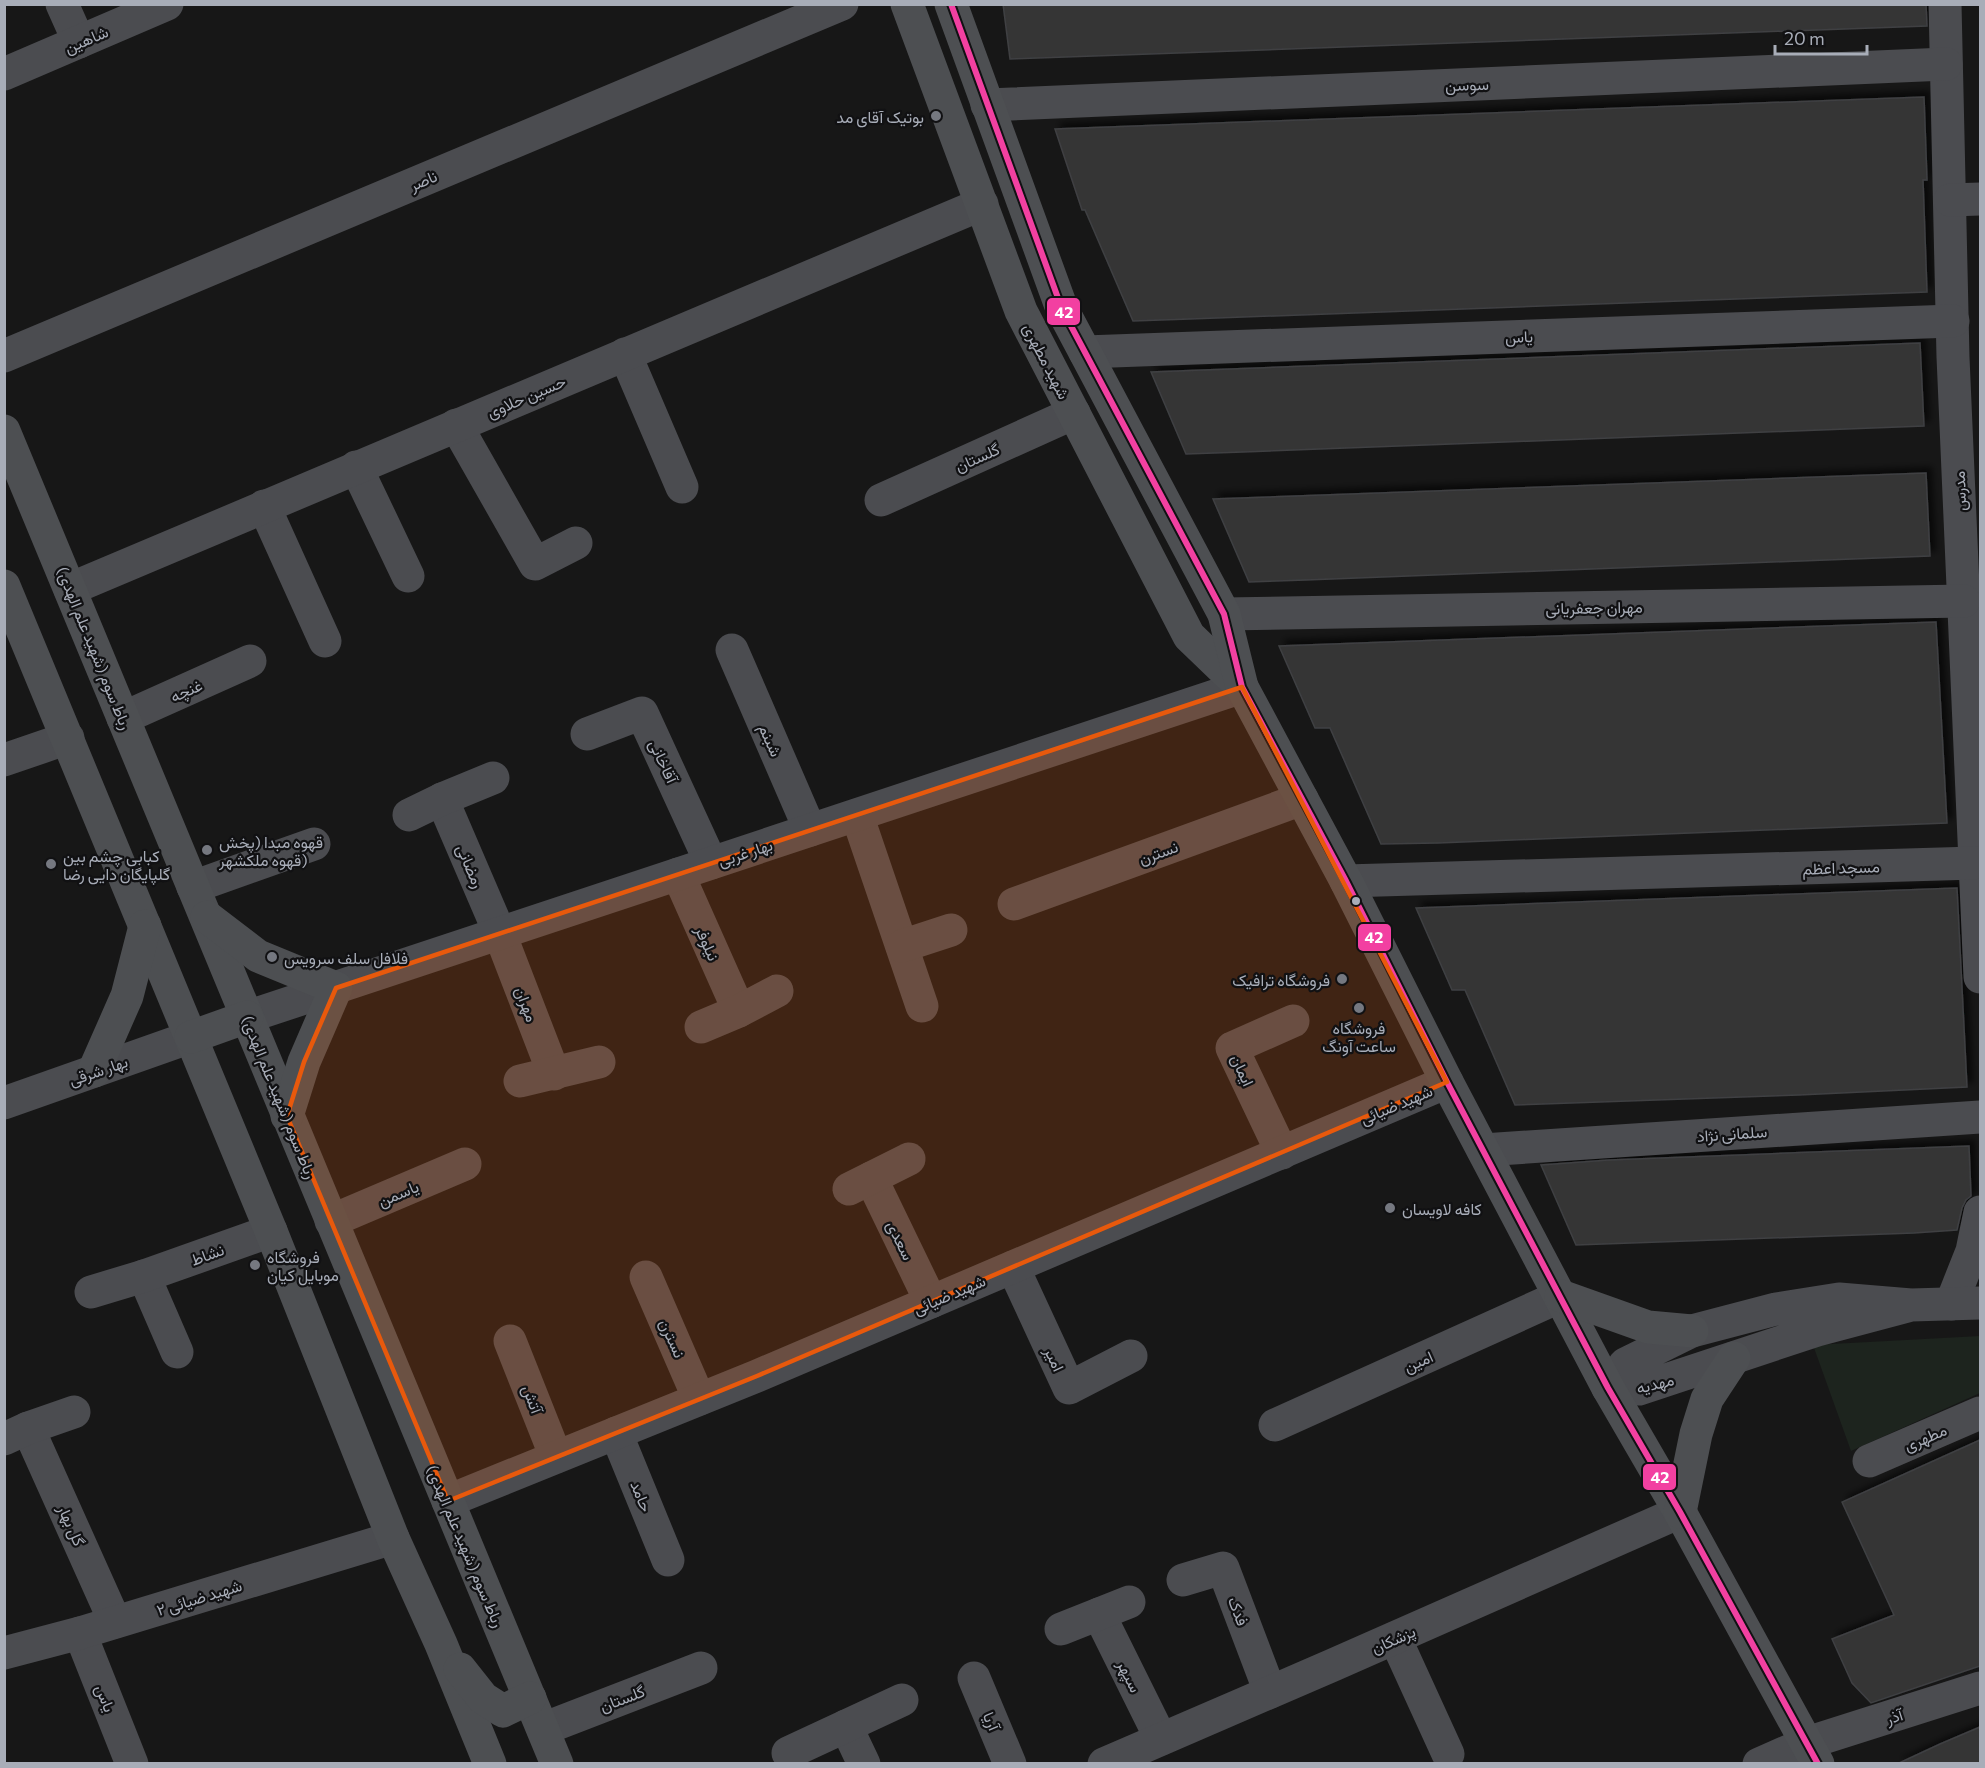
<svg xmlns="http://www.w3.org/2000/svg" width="1985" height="1768" viewBox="0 0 1985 1768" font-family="Commissioner,Vazirmatn,sans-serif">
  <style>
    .green { fill: #1d241e }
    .building { fill: #353536; stroke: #3f4043; stroke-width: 1.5; filter: url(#shadow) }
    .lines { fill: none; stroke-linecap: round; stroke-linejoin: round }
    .minor { stroke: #4b4c50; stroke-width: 33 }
    .major { stroke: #4d4f52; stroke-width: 33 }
    .bus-1-casing { stroke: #111113; stroke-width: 10 }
    .bus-1 { stroke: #f240a1; stroke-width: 6 }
    .marked { fill: #e8590c; fill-opacity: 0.2; stroke: #e8590c; stroke-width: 4.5; stroke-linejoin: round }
    .poi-dot { fill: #757880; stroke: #111113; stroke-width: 2 }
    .bus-dot { fill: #a8adb8; stroke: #111113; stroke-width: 2 }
    .labels { text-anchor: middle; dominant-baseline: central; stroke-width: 4.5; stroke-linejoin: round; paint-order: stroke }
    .street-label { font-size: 16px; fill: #a8adb8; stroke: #111113 }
    .poi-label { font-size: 16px; fill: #a8adb8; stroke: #111113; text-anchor: start }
    .line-badge { stroke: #111113; stroke-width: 2 }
    .badge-label { font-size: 16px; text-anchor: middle; font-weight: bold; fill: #fff }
  </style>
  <defs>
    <filter id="shadow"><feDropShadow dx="5.5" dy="-5.5" stdDeviation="3" flood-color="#0009"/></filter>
  </defs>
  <rect width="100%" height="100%" fill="#171717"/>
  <path class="green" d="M1980,1336V1393L1851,1451L1813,1345Z"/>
  <g class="building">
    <path d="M1003,4H1926L1927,26L1010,59Z"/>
    <path d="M1924,97L1927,180H1923L1927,292L1190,319L1133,321L1085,210H1082L1055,129Z"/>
    <path d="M1920,343L1924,426L1243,452L1186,454L1151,372Z"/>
    <path d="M1926,473L1930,556L1306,580L1249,582L1213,499Z"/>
    <path d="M1936,622L1947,823L1438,843L1381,844L1330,728H1315L1279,646Z"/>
    <path d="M1957,888L1967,1087L1799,1095L1515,1105L1465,990H1452L1416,908Z"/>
    <path d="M1969,1146L1971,1196L1966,1200L1962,1208L1957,1230L1914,1233L1576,1245L1541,1165L1609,1160Z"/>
    <path d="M1980,1440V1666L1871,1703L1852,1683L1832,1639L1894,1615L1842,1502Z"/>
    <path d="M1980,1727V1764H1897L1940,1744Z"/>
  </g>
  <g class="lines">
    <g class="minor">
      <path d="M62,4L79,42"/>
      <path d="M1945,4L1953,357L1980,977"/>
      <path d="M4,74L167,4"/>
      <path d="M987,105L1946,64"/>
      <path d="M1950,200L1980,199"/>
      <path d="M1085,352L1953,321"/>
      <path d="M625,354L682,487"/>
      <path d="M4,356L842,4"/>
      <path d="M456,425L535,564L576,543"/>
      <path d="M356,467L408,576"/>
      <path d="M881,500L1074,413"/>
      <path d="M264,506L325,641"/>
      <path d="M70,589L982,204"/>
      <path d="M1224,614L1964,601"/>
      <path d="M732,650L810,830"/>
      <path d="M123,718L250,661"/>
      <path d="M587,734L642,713L711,863"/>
      <path d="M4,760L68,738"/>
      <path d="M442,799L500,934L554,1074"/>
      <path d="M409,815L442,799L493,778"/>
      <path d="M857,815L922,1006"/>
      <path d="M678,874L739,1011"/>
      <path d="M1346,881L1975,863"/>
      <path d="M193,887L314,844"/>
      <path d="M1014,904L1302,799"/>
      <path d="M902,946L951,930"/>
      <path d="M247,1017L1242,687"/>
      <path d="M701,1027L739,1011L777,991"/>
      <path d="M520,1081L599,1062"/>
      <path d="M4,1103L191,1037"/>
      <path d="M1483,1150L1980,1117"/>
      <path d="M1282,1153L1232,1048L1293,1021"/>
      <path d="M871,1178L931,1302"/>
      <path d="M849,1189L909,1159"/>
      <path d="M331,1221L465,1164"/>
      <path d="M1013,1267L1069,1388L1131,1356"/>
      <path d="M144,1276L177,1352"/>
      <path d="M646,1277L699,1399"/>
      <path d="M91,1292L144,1276L271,1231"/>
      <path d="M1951,1304L1972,1251L1980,1212"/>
      <path d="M1911,1305L1817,1330L1639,1389L1608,1388L1625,1364L1692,1331L1776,1309L1839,1299L1911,1305L1980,1303"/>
      <path d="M510,1341L556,1457"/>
      <path d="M1275,1425L1561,1296"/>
      <path d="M28,1428L115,1622"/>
      <path d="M616,1433L668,1560"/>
      <path d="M4,1439L28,1428L74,1412"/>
      <path d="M1869,1461L1980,1413"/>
      <path d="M448,1501L757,1376L1447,1082"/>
      <path d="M1183,1580L1223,1568L1270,1692"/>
      <path d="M1099,1614L1161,1739"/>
      <path d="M1061,1629L1129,1602"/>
      <path d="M80,1633L132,1764"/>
      <path d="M1395,1638L1448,1754"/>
      <path d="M4,1653L80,1633L393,1538"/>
      <path d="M974,1678L1010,1764"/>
      <path d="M846,1726L864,1764"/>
      <path d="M543,1729L701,1668"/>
      <path d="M788,1753L902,1700"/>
      <path d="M1104,1764L1333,1665L1680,1512"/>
      <path d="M1759,1764L1807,1743L1980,1688"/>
    </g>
    <g class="major">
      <path d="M907,4L1021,311L1189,636L1242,687"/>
      <path d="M951,4L1062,309L1224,614L1242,687L1346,881L1447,1082L1608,1388L1680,1512L1818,1764"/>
      <path d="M4,431L557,1764"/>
      <path d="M4,586L271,1231L393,1538L441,1644L490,1764"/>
      <path d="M207,917L258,956L336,988L304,1062L287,1116"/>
      <path d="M191,1037L247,1017"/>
      <path d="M94,1071L127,996L145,926"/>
      <path d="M1561,1296L1648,1327L1692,1331"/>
      <path d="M1680,1512L1696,1434L1707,1399L1734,1358"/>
      <path d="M460,1669L483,1698L503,1711L530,1698"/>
    </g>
    <g class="bus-1-casing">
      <path id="bus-1" d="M951,4L1062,309L1224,614L1242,687L1346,881L1447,1082L1608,1388L1680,1512L1818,1764"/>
    </g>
    <use href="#bus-1" class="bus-1"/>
  </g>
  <path class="marked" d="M1242,687L1447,1082L757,1376L448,1501L287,1116L304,1062L336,988Z"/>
  <g class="poi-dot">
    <circle cx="936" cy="116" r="6"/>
    <circle cx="207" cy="850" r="6"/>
    <circle cx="51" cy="864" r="6"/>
    <circle cx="272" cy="957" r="6"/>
    <circle cx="1342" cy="979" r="6"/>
    <circle cx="1359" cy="1008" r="6"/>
    <circle cx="1390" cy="1208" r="6"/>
    <circle cx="255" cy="1265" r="6"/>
  </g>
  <circle class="bus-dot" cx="1356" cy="901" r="5"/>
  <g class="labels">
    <g class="street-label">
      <text transform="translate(86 39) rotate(-23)">شاهین</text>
      <text transform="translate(1467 84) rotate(-2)">سوسن</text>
      <text transform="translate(423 180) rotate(-23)">ناصر</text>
      <text transform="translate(1519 336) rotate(-2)">یاس</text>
      <text transform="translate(1047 361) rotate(63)">شهید مطهری</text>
      <text transform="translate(526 396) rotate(-23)">حسین حلاوی</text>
      <text transform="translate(977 457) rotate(-24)">گلستان</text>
      <text transform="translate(1959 491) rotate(-92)">مدرس</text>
      <text transform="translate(1594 607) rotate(-1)">مهران جعفریانی</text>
      <text transform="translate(95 648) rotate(68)">رباط سوم (شهید علم الهدی)</text>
      <text transform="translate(186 690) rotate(-24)">غنچه</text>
      <text transform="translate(771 740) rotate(66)">شبنم</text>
      <text transform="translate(664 761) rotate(65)">آقاخانی</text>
      <text transform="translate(745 852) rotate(-18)">بهار غربی</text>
      <text transform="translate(1158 852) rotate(-20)">نسترن</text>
      <text transform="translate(471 866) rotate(67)">رمضانی</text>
      <text transform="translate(1841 867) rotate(-2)">مسجد اعظم</text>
      <text transform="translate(708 943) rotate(66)">نیلوفر</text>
      <text transform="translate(527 1004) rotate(69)">مهران</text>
      <text transform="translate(98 1070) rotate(-19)">بهار شرقی</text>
      <text transform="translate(1243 1070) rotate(65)">ایمان</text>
      <text transform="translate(280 1097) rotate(68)">رباط سوم (شهید علم الهدی)</text>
      <text transform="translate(1396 1104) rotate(-23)">شهید ضیائی</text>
      <text transform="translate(1732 1133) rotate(-4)">سلمانی نژاد</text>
      <text transform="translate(398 1193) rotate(-23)">یاسمن</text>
      <text transform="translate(901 1240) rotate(64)">سعدی</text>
      <text transform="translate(207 1254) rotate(-20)">نشاط</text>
      <text transform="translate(949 1294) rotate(-23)">شهید ضیائی</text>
      <text transform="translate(673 1338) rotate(66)">نسترن</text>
      <text transform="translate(1055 1359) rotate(65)">امیر</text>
      <text transform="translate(1418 1361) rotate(-24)">امین</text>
      <text transform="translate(1655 1383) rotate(-14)">مهدیه</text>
      <text transform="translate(533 1399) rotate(69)">آتش</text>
      <text transform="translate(1925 1437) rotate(-23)">مطهری</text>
      <text transform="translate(642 1496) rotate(68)">حامد</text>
      <text transform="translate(72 1525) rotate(66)">گل بهار</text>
      <text transform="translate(466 1546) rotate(67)">رباط سوم (شهید علم الهدی)</text>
      <text transform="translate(199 1597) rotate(-17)">شهید ضیائی ۲</text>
      <text transform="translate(1239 1611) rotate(69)">فدک</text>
      <text transform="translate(1393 1639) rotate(-24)">پزشکان</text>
      <text transform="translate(1130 1676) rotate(64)">سپهر</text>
      <text transform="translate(106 1698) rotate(68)">یاس</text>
      <text transform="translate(622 1698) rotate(-21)">گلستان</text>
      <text transform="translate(1894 1716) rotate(-18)">آذر</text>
      <text transform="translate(992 1721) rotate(67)">آریا</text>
    </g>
    <g class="poi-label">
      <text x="924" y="116" text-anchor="end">بوتیک آقای مد</text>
      <text x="219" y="841">قهوه مبدا (پخش<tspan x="219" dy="18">قهوه ملکشهر)</tspan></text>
      <text x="63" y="855">کبابی چشم بین<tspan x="63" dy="18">گلپایگان دایی رضا</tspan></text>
      <text x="284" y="957">فلافل سلف سرویس</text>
      <text x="1330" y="979" text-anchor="end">فروشگاه ترافیک</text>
      <text x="1359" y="1027" text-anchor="middle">فروشگاه<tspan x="1359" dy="18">ساعت آونگ</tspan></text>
      <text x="1402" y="1208">کافه لاویسان</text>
      <text x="267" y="1256">فروشگاه<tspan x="267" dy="18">موبایل کیان</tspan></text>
    </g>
  </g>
  <g class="line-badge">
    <rect x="1046" y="297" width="35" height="29" rx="6" fill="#f240a1"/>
    <rect x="1357" y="923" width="35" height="29" rx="6" fill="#f240a1"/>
    <rect x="1642" y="1463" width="35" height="28" rx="6" fill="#f240a1"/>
  </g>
  <g class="badge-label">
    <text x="1064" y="318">42</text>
    <text x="1374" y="943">42</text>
    <text x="1660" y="1483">42</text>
  </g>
  <rect width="1985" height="1768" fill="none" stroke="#a8adb8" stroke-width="12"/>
  <path d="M1775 45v9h92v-9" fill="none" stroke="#a8adb8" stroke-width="3"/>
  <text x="1784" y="45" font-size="18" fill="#a8adb8" stroke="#111113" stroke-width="4.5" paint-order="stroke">20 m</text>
</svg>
